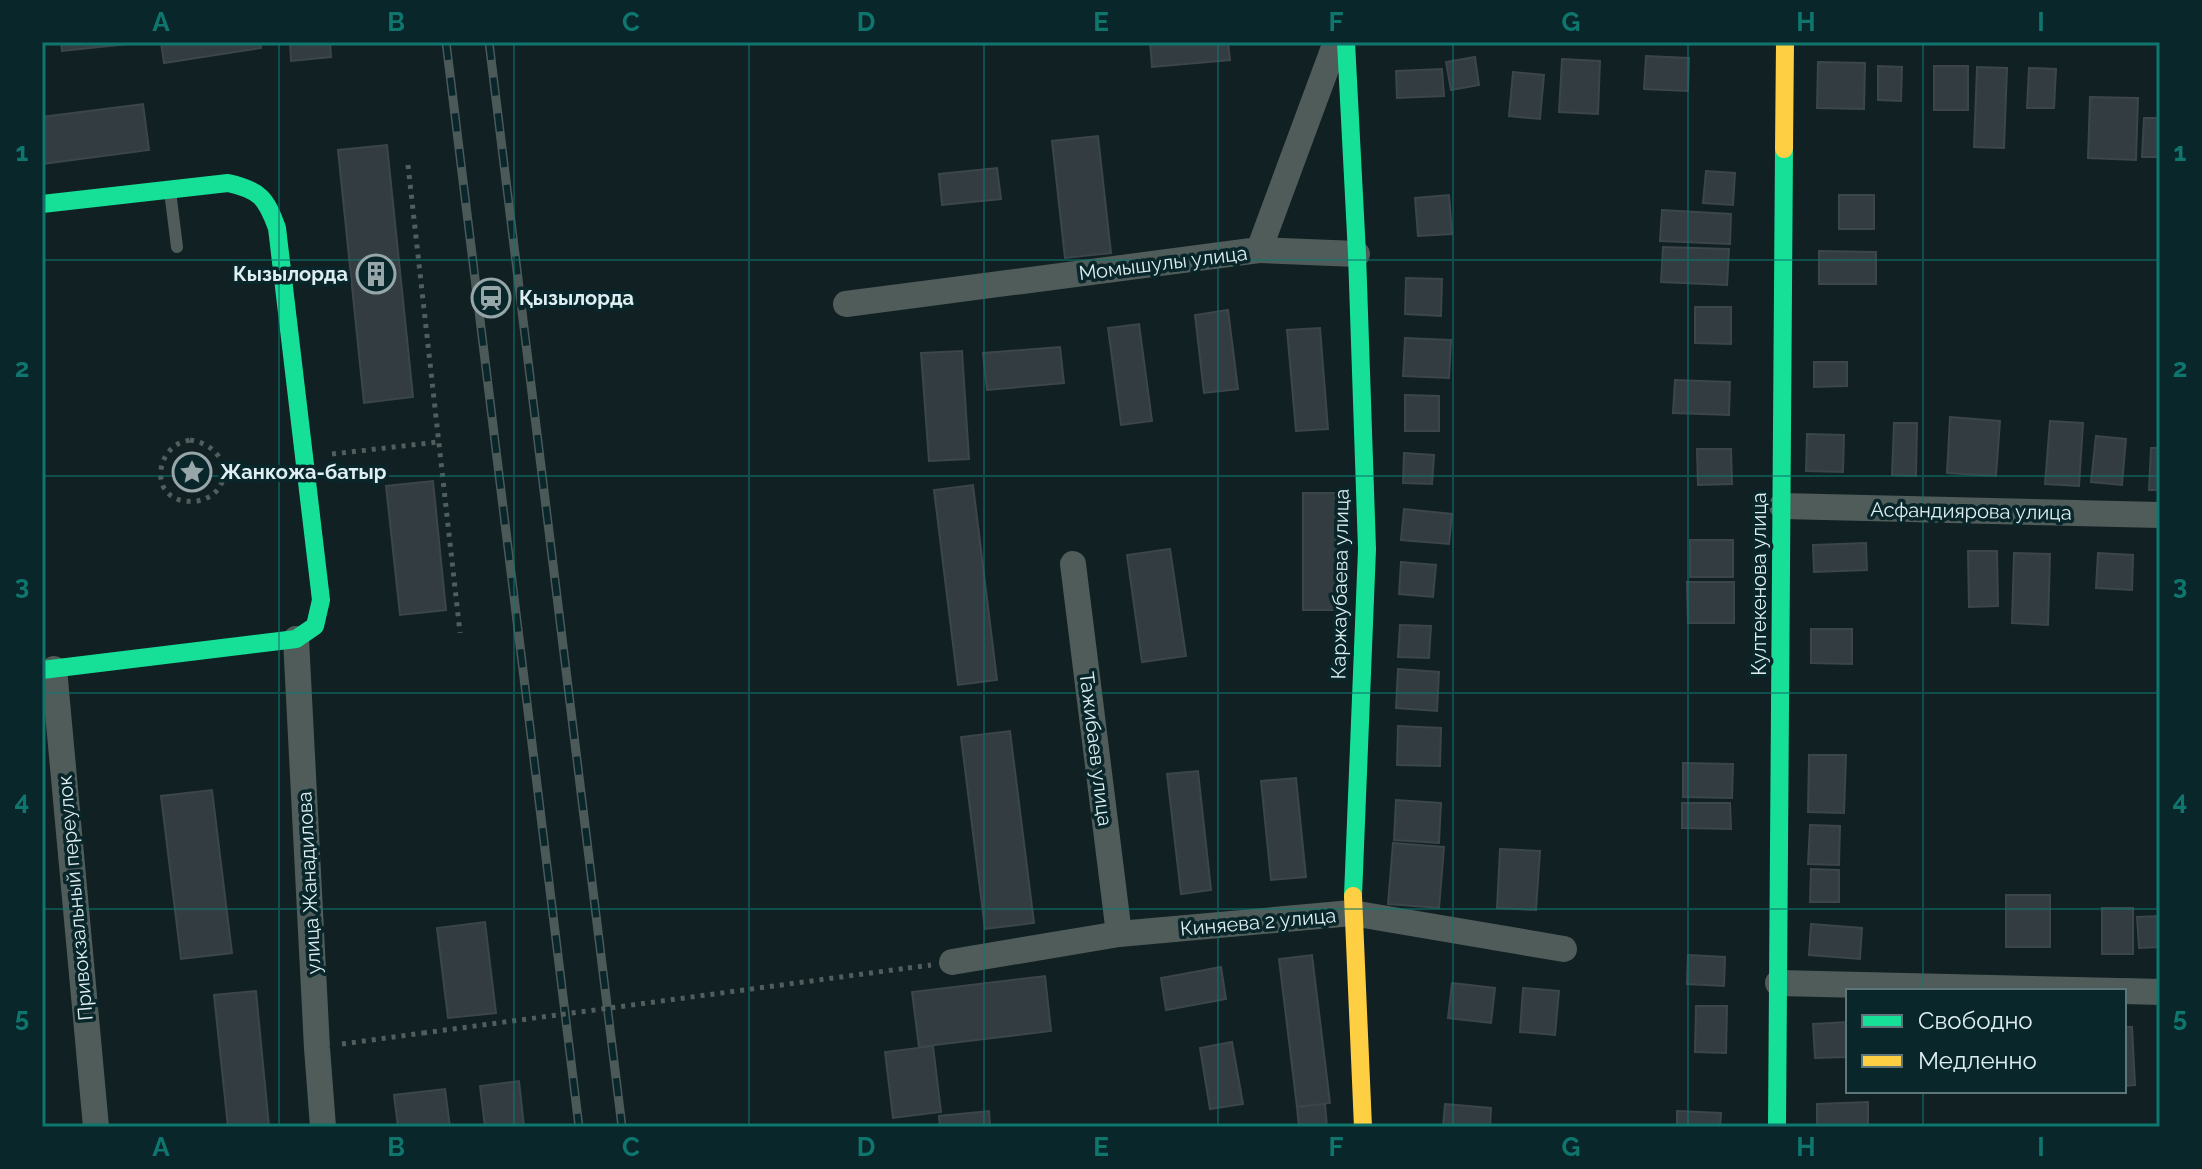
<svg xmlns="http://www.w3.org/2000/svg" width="2202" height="1169" viewBox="0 0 2202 1169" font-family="Raleway,sans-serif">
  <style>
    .building { fill: #333d41; stroke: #3b454a; stroke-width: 2 }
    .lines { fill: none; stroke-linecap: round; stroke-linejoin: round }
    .path { stroke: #525d5e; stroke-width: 5; stroke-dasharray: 4 6; stroke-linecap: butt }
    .lane { stroke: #505c59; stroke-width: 12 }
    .street { stroke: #505c59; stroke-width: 26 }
    .fast { stroke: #16e098; stroke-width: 18 }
    .slow { stroke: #ffcf43; stroke-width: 18 }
    .rail-casing { stroke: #4c5959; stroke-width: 9 }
    .rail { stroke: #09262b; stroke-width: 6; stroke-dasharray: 18; stroke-linecap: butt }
    .path-bridge { stroke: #525d5e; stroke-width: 5; stroke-dasharray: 4 6; stroke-linecap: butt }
    .grid { fill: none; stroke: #0f766e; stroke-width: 2; stroke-opacity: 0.55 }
    .labels { text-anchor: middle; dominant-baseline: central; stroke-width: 7; stroke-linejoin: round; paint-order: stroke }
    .street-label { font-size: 20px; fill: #deeef1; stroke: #09262b }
    .poi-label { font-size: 20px; font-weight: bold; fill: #deeef1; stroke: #09262b; text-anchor: start }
    .neatline { fill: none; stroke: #0f766e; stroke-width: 3 }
    .grid-label { font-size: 26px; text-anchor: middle; font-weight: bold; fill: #0f766e }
  </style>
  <rect width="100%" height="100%" fill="#112023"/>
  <g class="building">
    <path d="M61,42H137V43L62,51Z"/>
    <path d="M161,42H260L261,48L164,63Z"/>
    <path d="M290,42H330L331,57L291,61Z"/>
    <path d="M1150,42H1228L1230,60L1152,67Z"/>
    <path d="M1646,56L1689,58L1688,91L1644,89Z"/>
    <path d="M1475,57L1479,85L1451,90L1446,62Z"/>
    <path d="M1562,59L1600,61L1598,114L1559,112Z"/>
    <path d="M1818,62L1865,63L1864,109L1817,108Z"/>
    <path d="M1878,66L1902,67L1901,101L1878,100Z"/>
    <rect x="1934" y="66" width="34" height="44"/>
    <path d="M1977,67L2007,68L2004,148L1974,147Z"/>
    <path d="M2029,68L2056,69L2054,108H2027Z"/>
    <path d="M1442,69L1444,96L1397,98L1396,71Z"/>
    <path d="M1513,72L1544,75L1540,119L1509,116Z"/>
    <path d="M2090,97L2138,98L2136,160L2088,158Z"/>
    <path d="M143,104L149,150L42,164V117Z"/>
    <path d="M2144,118H2160V157H2142Z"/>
    <path d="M1098,136L1111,253L1065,258L1052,141Z"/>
    <path d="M387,145L413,397L364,403L338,150Z"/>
    <path d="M997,168L1001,199L942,205L939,174Z"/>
    <path d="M1706,171L1735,173L1733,205L1703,203Z"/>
    <path d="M1449,195L1452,234L1418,236L1415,198Z"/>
    <rect x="1839" y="195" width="35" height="34"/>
    <path d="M1662,210L1731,214L1730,244L1660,241Z"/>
    <path d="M1663,247L1729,249L1727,285L1661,282Z"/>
    <path d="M1819,251L1876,252V284H1819Z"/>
    <path d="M1406,278L1442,279L1441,316L1405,314Z"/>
    <path d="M1695,307H1731V344L1695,343Z"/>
    <path d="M1228,310L1238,389L1204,393L1195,315Z"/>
    <path d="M1139,324L1152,421L1121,425L1108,328Z"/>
    <path d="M1320,328L1328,429L1296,431L1287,330Z"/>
    <path d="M1405,338L1451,340L1449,378L1403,376Z"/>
    <path d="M1060,347L1064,383L987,390L983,353Z"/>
    <path d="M962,351L969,459L929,461L921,353Z"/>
    <path d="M1814,362H1847V386L1814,387Z"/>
    <path d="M1675,380L1730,382L1729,415L1673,413Z"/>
    <path d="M1405,395L1439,396V431H1405Z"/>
    <path d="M1950,417L2000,421L1996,476L1947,473Z"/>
    <path d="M2050,421L2083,423L2079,486L2045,484Z"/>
    <path d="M1894,423H1917L1916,476L1892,475Z"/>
    <path d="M1807,434L1844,435L1843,472L1806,471Z"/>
    <path d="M2096,436L2126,439L2122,485L2091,482Z"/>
    <path d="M2151,448H2160V490H2149Z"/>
    <path d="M1697,449H1731L1732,484L1698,485Z"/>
    <path d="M1404,453L1434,455L1432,484L1403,483Z"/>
    <path d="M433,481L446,610L400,615L386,486Z"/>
    <path d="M973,485L997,680L958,685L934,490Z"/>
    <rect x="1303" y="493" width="33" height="117"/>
    <path d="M1404,509L1452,514L1449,544L1401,540Z"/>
    <rect x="1690" y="540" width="43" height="37"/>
    <path d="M1866,543L1867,570L1814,572L1813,545Z"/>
    <path d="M1170,549L1186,656L1142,662L1127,555Z"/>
    <path d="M1968,551H1997L1998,606L1969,607Z"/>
    <path d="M2014,553L2050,554L2048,625L2012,623Z"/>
    <path d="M2098,553L2133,555L2132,590L2096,588Z"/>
    <path d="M1401,562L1436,565L1433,597L1399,594Z"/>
    <path d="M1687,582H1734V623H1688Z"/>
    <path d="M1400,625L1431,626L1429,658L1398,657Z"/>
    <path d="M1811,629H1852V664L1811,663Z"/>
    <path d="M1398,669L1439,672L1437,711L1396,708Z"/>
    <path d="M1398,726L1441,728L1440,766L1397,765Z"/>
    <path d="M1010,731L1034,923L985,929L961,737Z"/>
    <path d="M1809,755H1846L1844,813L1808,812Z"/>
    <path d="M1683,763L1733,764L1732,798L1683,797Z"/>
    <path d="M1198,771L1211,890L1181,894L1167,774Z"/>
    <path d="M1296,778L1306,877L1271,880L1261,781Z"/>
    <path d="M212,790L232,953L181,959L161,796Z"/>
    <path d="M1396,800L1441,803L1439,843L1394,840Z"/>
    <path d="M1682,803H1730L1731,829L1682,828Z"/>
    <path d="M1810,825L1840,826L1839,865L1808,864Z"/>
    <path d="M1393,843L1444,847L1439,908L1388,904Z"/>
    <path d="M1500,849L1540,851L1536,910L1497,908Z"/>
    <path d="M1811,869L1839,870V902H1810Z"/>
    <rect x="2006" y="895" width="44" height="52"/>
    <rect x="2102" y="908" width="31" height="46"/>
    <path d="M2160,916V947L2139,948L2137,917Z"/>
    <path d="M485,922L496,1013L448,1018L437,928Z"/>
    <path d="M1811,924L1862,928L1860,959L1809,955Z"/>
    <path d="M1312,955L1330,1103L1297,1107L1279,959Z"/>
    <path d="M1688,955L1725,957L1724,986L1687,984Z"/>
    <path d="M1221,967L1226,999L1166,1010L1161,978Z"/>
    <path d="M1045,976L1051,1031L919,1047L912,992Z"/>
    <path d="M1452,983L1495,988L1491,1023L1448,1018Z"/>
    <path d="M1523,988L1559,991L1555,1035L1520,1032Z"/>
    <path d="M256,991L269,1127H228L214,995Z"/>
    <path d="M1696,1006H1727L1726,1053L1695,1052Z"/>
    <path d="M1848,1022V1057L1815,1058L1813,1024Z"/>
    <path d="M2124,1027H2132L2135,1085L2124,1086Z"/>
    <path d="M1232,1042L1243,1104L1210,1109L1200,1048Z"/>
    <path d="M933,1046L941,1112L893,1118L885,1052Z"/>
    <path d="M519,1081L524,1127H485L480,1086Z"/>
    <path d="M445,1089L450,1127H398L394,1095Z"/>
    <path d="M1868,1102V1127H1817V1104Z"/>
    <path d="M1325,1104L1327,1127H1299L1297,1107Z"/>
    <path d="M1445,1104L1491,1108L1490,1127H1443Z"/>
    <path d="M989,1111L990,1127H940L939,1116Z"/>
    <path d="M1677,1111L1721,1113L1720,1127H1677Z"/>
  </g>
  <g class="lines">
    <g class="path">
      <path d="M408,165L460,633"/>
      <path d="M190,440C239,448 232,506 185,501C176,500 169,496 164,488C156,473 163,452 178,444C181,442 186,441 190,440Z"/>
      <path d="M332,454L438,442"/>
      <path d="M908,968L931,965"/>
      <path d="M342,1044L423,1033"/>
    </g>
    <path class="lane" d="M170,191L177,247"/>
    <g class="street">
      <path d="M1259,250L1357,254"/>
      <path d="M846,304L1259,250L1336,42"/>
      <path d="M1782,506L2160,515"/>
      <path d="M1073,564L1119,934"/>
      <path d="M296,639L317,1048L323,1127"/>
      <path d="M54,669L96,1127"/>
      <path d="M952,962L1119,934L1352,913L1564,949"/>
      <path d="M1778,983L2118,991"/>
      <path d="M2124,991L2160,992"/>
    </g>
    <g class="fast">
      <path d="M1346,42L1357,254L1367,549L1353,896"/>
      <path d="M42,204L228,183C260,190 266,198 277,228L321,600L315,626L296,639L42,670"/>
      <path d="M1777,1127L1784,149"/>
    </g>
    <g class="slow">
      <path d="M1784,149L1785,42"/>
      <path d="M1353,896L1363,1127"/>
    </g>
    <g class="rail-casing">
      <g id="rail">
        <path d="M446,42L579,1127"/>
        <path d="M489,42L622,1127"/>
      </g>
    </g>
    <use href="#rail" class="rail"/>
    <path class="path-bridge" d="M423,1033L908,968"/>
  </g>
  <path class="grid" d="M279,42V1127M514,42V1127M749,42V1127M984,42V1127M1218,42V1127M1453,42V1127M1688,42V1127M1923,42V991M42,260H2160M42,476H2160M42,693H2160M42,909H2160M1923,1091V1127"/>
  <defs>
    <g id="building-ring" transform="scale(2)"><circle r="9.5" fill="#09262b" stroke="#96a6a9" stroke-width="1.5"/><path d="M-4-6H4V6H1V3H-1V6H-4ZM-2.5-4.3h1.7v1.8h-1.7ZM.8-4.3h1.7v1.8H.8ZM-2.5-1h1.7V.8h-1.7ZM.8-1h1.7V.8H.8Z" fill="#96a6a9"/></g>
    <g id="station-ring" transform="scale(2)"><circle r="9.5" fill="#09262b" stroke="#96a6a9" stroke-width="1.5"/><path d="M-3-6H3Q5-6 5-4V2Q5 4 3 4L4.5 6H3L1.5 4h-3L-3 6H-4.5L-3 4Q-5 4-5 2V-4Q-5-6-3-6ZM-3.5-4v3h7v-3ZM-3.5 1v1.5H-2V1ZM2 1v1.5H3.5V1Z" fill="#96a6a9"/></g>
    <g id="sight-ring" transform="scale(2)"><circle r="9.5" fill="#09262b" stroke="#96a6a9" stroke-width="1.5"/><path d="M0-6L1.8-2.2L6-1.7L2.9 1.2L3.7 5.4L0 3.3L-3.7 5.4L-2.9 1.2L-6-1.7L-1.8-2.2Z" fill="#96a6a9"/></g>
  </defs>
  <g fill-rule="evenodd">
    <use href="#building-ring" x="376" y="274"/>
    <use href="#station-ring" x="491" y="298"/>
    <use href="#sight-ring" x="192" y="472"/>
  </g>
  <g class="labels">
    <g class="street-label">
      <text transform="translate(1163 263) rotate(-7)">Момышулы улица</text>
      <text transform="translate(1971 511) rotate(1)">Асфандиярова улица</text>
      <text transform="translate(1340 584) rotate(-89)">Каржаубаева улица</text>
      <text transform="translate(1759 584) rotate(-90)">Култекенова улица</text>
      <text transform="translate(1096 749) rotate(83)">Тажибаев улица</text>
      <text transform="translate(309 883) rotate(-93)">улица Жанадилова</text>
      <text transform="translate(75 898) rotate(-95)">Привокзальный переулок</text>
      <text transform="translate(1258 922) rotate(-5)">Киняева 2 улица</text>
    </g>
    <g class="poi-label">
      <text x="348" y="274" text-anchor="end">Кызылорда</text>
      <text x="519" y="298">Қызылорда</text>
      <text x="220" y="472">Жанкожа-батыр</text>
    </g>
  </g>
  <rect width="2202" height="1169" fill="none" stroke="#09262b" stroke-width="88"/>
  <rect x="1846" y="989" width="280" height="104" fill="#09262b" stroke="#5e767a" stroke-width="2"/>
  <rect x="1862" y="1015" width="40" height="12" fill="#16e098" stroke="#5e767a" stroke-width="2"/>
  <text x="1918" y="1029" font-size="24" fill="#deeef1">Свободно</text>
  <rect x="1862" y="1055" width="40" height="12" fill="#ffcf43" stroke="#5e767a" stroke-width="2"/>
  <text x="1918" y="1069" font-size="24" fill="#deeef1">Медленно</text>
  <rect x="44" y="44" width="2114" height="1081" class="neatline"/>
  <g class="grid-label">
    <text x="161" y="31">A</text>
    <text x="396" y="31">B</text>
    <text x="631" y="31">C</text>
    <text x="866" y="31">D</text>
    <text x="1101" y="31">E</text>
    <text x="1336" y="31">F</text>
    <text x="1571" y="31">G</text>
    <text x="1806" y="31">H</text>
    <text x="2041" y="31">I</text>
    <text x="22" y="161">1</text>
    <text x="2180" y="161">1</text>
    <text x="22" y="377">2</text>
    <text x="2180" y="377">2</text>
    <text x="22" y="594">3</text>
    <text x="2180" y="594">3</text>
    <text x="22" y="810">4</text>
    <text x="2180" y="810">4</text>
    <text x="22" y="1026">5</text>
    <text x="2180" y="1026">5</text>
    <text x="161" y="1156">A</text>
    <text x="396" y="1156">B</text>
    <text x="631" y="1156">C</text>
    <text x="866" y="1156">D</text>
    <text x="1101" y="1156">E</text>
    <text x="1336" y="1156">F</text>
    <text x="1571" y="1156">G</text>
    <text x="1806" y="1156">H</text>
    <text x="2041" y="1156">I</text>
  </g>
</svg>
